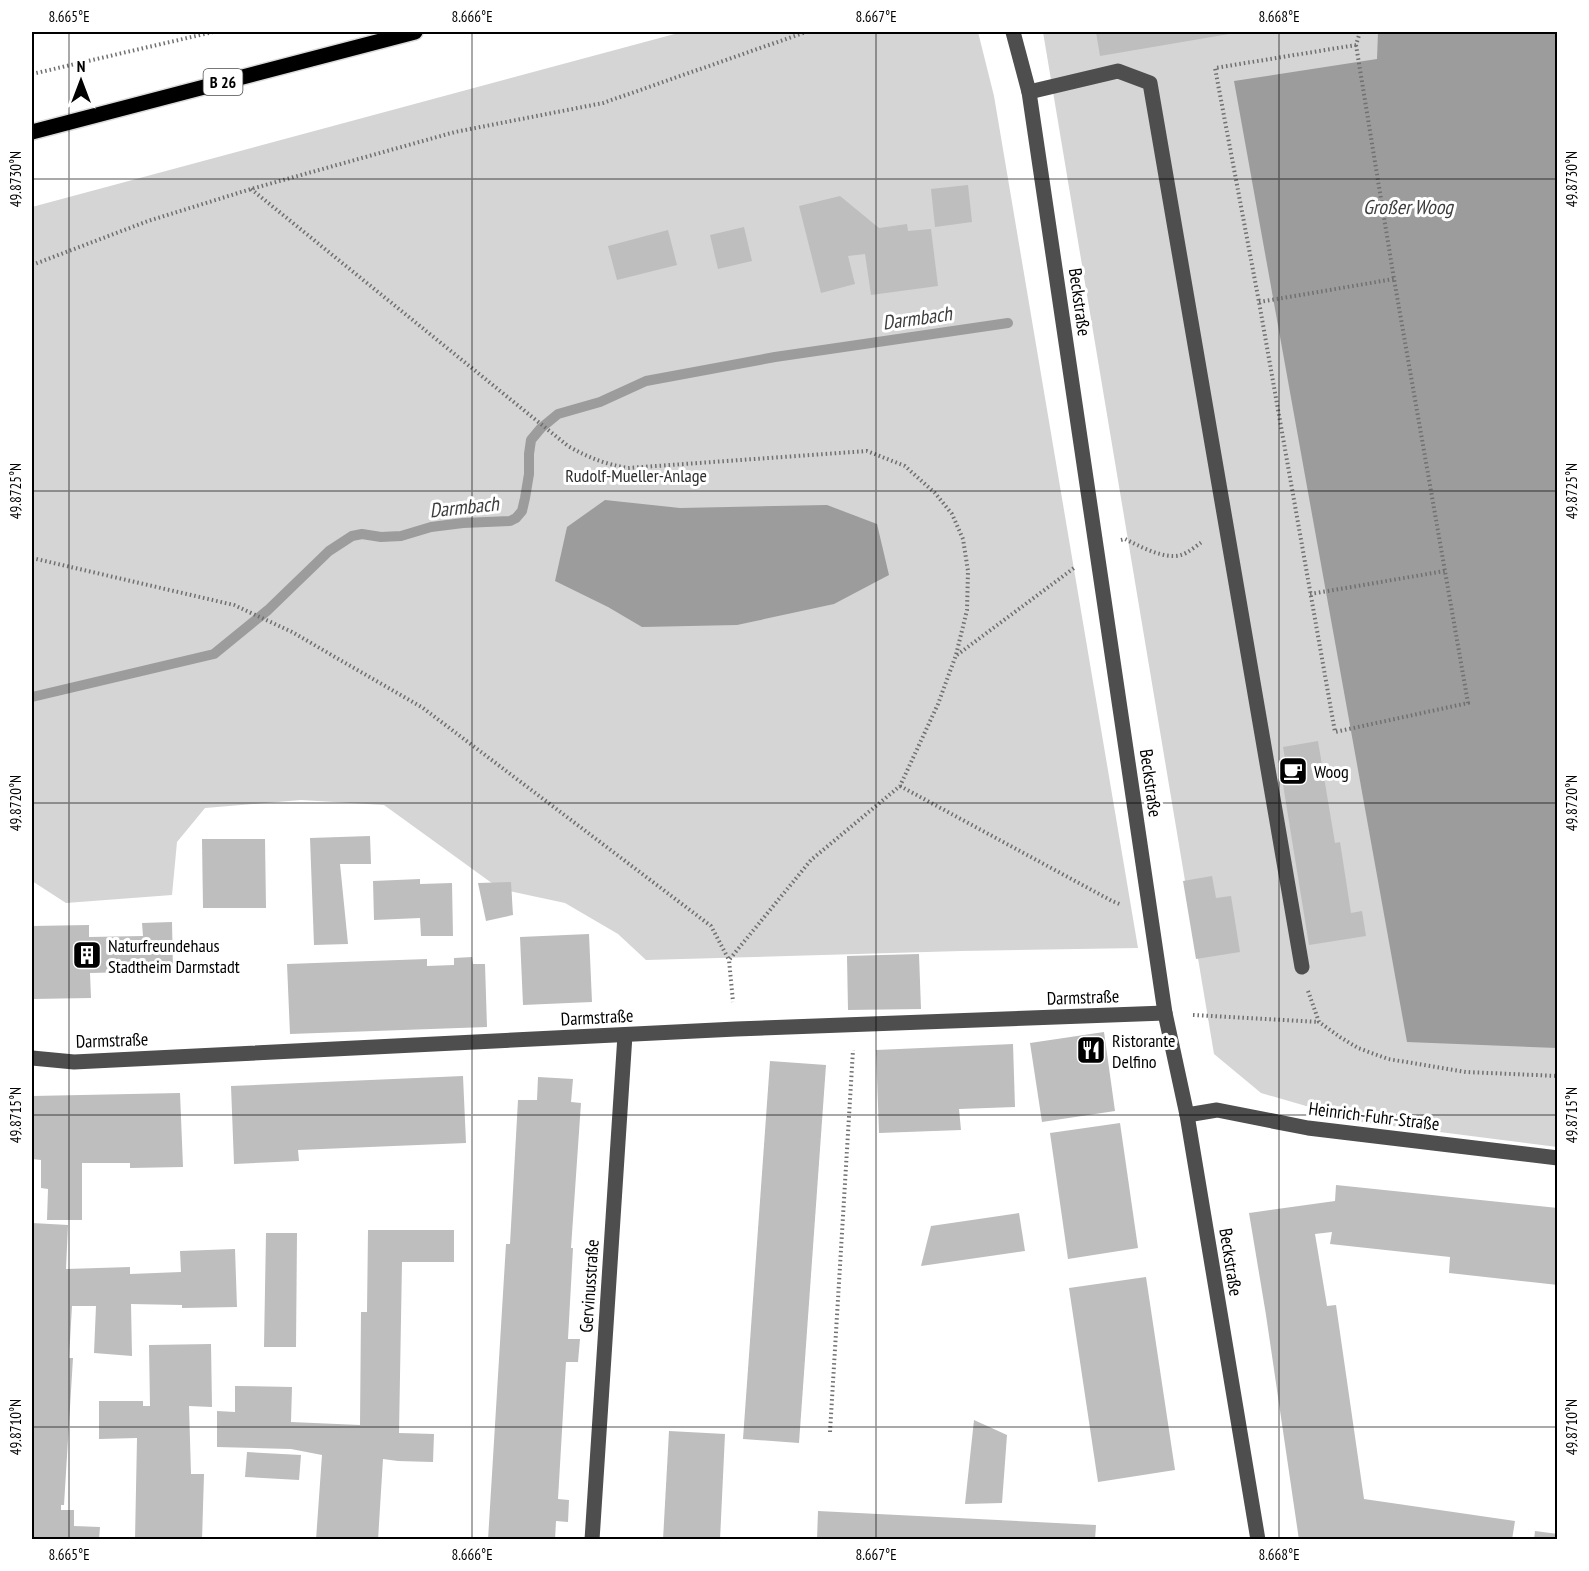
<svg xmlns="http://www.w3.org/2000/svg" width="1589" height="1571" viewBox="0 0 1589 1571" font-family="'PT Sans Narrow',sans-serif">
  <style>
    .green { fill: #d5d5d5 }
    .water { fill: #9c9c9c }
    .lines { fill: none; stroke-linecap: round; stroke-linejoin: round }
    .stream { stroke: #9c9c9c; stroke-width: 10 }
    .building { fill: #bebebe }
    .major-casing { stroke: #dbdbdb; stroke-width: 18 }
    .path { stroke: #707070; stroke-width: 4; stroke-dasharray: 1.5 3; stroke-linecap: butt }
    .minor { stroke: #4e4e4e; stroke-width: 15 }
    .major { stroke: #000; stroke-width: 15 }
    .ticks { fill: none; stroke: #000; stroke-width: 1.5; stroke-opacity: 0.45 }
    .labels { text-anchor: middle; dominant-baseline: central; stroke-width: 6; stroke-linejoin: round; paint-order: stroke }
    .shield { fill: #fff; stroke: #4c4c4c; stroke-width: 1.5 }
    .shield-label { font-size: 16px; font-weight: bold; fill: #000 }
    .street-label { font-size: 18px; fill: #000; stroke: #fff }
    .park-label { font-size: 18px; fill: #2c2c2c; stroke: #fff }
    .poi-label { font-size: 18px; fill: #000; stroke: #fff; text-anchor: start }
    .water-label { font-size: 20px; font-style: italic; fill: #3d3d3d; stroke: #fff }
    .neatline { fill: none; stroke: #000; stroke-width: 2 }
    .ticks-label { font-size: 15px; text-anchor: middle; fill: #000 }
  </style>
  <rect width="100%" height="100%" fill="#fff"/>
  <g class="green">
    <path d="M682,32H978L994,96L1138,948L961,951L646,960L618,934L565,903L500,889L384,805L301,800L205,808L177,842L172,895L66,903L32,881V207Z"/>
    <path d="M1043,32H1557V1147L1361,1122L1261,1093L1214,1054Z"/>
  </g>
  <g class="water">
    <path d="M1378,32H1557V1048L1407,1042L1234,81L1377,59Z"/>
    <path d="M605,500L680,508L827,505L877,524L889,575L834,604L737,625L642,627L608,607L555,581L567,527Z"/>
  </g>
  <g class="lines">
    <path class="stream" d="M32,697L214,654L268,610L329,551L352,536L362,534L381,537L401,536L431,527L463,523L510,521L516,518L522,511L525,498L529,474V454L531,440L541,428L558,414L600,402L646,381L775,357L1008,323"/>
  </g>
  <g class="building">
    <path d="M1096,32H1234L1235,33L1100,56Z"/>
    <path d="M968,185L972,222L935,227L931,189Z"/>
    <path d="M840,196L879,228L907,224L908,231L931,229L938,286L871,295L865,254L848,256L855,284L821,293L799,206Z"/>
    <path d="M744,227L752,261L718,269L710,235Z"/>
    <path d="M668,230L677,265L617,280L608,246Z"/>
    <path d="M1318,741L1335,843L1340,842L1351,913L1362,911L1366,936L1309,945L1280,766L1286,765L1283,747Z"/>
    <path d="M370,836L371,864H340L348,944L314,945L310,838Z"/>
    <path d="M202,839H265L266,908H203Z"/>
    <path d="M1212,876L1216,898L1231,896L1240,952L1196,959L1183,881Z"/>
    <path d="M420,879V884L452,883L453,936H421L420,918L374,920L373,881Z"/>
    <path d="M511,882L513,915L486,921L478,883Z"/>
    <path d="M172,922L173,971L90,973L91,998L32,999V926L89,925V937L143,936L142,923Z"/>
    <path d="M589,934L592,1002L523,1005L520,937Z"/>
    <path d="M919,954L921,1009L848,1010L847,956Z"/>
    <path d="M472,957L473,964H485L487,1027L290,1034L287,964L427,959V966L454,965V958Z"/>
    <path d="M1104,1032L1115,1111L1042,1122L1030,1043Z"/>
    <path d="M1013,1044L1015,1107L959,1109L961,1130L879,1133L876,1050Z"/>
    <path d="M770,1061L826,1065L799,1443L743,1439Z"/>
    <path d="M463,1076L466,1143L298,1150L299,1161L234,1164L231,1086Z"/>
    <path d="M538,1077L573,1079L571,1102L581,1103L571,1248H573L568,1339H580L578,1362H566L558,1499L569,1500L568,1522L556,1521L555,1540H488L506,1244H510L518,1100H537Z"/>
    <path d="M180,1093L183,1167L130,1168V1163H82V1220H47L48,1189L41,1188V1160L32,1159V1096Z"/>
    <path d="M1120,1123L1138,1248L1068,1259L1050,1133Z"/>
    <path d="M1336,1185L1558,1208V1285L1449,1273L1450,1257L1330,1244L1332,1232L1315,1234L1327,1306L1336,1305L1364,1499L1515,1521L1512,1540H1299L1266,1315L1249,1213L1335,1201Z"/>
    <path d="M1019,1213L1025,1251L921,1266L931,1226Z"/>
    <path d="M32,1223L68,1225L66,1269L130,1267V1274L181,1272L180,1251L235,1249L237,1307L182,1308V1305L131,1304L132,1356L94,1353L96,1306H72L69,1358H73L64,1505H61V1510H74V1526L100,1527L99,1540H32Z"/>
    <path d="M368,1230H454V1262H402L399,1433L434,1434L433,1462L398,1461L383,1459L378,1540H316L322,1455L291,1449L217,1447V1411L235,1412V1386L292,1387L291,1422L360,1425L361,1312H367Z"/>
    <path d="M266,1233H297L296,1347H264Z"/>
    <path d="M1146,1277L1175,1470L1098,1482L1069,1288Z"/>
    <path d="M211,1344L212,1407L189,1406L191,1474H204L202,1540H135L137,1438L99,1439V1401H143V1406H150L149,1345Z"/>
    <path d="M974,1420L1007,1435L1002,1503L965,1504Z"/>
    <path d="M669,1431L725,1434L720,1540H663Z"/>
    <path d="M247,1452L301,1455L299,1480L245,1477Z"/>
    <path d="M818,1511L1096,1525L1095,1540H817Z"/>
    <path d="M1535,1531L1558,1534V1540H1534Z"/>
  </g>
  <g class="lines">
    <g class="major-casing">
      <path id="major" d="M32,132L415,32"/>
    </g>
    <g class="path">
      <path d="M1356,45L1394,279L1468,703L1335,732L1259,302L1215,68L1356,45L1360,32"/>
      <path d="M32,74L213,32"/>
      <path d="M251,189L568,446C589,458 605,464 628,468L867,451L905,466L935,493L952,514L963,539L968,571L967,610L956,655L938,704L900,786L811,860L729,960L733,1002"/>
      <path d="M32,265L148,221L251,189L455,132L603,103L806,32"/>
      <path d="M1259,302L1394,279"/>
      <path d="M1121,540L1125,539C1139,546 1165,560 1181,555C1188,553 1196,546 1202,542"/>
      <path d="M32,558L234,605L292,632L423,708L711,926L729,960"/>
      <path d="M1310,594L1445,571"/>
      <path d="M957,655L1074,568"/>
      <path d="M900,786L1112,901L1122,905"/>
      <path d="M1308,991L1319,1022L1340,1037L1358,1048L1388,1059L1466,1072L1558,1076"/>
      <path d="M1193,1015L1319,1022"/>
      <path d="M830,1432L853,1050"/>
    </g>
    <g class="minor">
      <path d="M1013,32L1029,92L1165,1013L1187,1115L1258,1540"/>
      <path d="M1029,92L1118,71L1150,83L1302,967"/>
      <path d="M32,1058L74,1062L736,1029L1165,1013"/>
      <path d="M1187,1115L1217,1110L1308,1128L1558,1158"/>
      <path d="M592,1540L625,1035"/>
    </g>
    <use href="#major" class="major"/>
  </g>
  <path class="ticks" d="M69,32V1540M472,32V1540M876,32V1540M1279,32V1540M32,179H1558M32,491H1558M32,803H1558M32,1115H1558M32,1427H1558"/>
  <defs>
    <g id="cafe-square" transform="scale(1.5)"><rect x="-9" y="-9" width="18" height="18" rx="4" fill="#000" stroke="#fff"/><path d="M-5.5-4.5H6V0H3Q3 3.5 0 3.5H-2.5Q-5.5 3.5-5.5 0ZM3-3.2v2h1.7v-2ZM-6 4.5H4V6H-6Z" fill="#fff"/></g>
    <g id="building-square" transform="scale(1.5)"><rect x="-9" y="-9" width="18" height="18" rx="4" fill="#000" stroke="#fff"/><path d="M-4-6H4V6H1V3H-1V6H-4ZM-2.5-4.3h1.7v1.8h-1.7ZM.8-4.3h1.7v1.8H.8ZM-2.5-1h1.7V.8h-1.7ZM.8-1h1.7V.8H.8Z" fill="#fff"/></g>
    <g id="restaurant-square" transform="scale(1.5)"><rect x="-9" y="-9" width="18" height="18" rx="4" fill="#000" stroke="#fff"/><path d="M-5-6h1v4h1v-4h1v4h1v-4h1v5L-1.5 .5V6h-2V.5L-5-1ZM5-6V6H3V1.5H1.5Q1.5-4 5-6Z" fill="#fff"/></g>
  </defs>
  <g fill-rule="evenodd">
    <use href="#cafe-square" x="1293" y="771"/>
    <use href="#building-square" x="87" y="955"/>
    <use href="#restaurant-square" x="1091" y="1050"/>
  </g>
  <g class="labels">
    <rect class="shield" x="203.5" y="69" width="39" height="26" rx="4.5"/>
    <g class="shield-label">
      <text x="223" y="82">B 26</text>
    </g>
    <g class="street-label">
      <text transform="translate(1080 302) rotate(82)">Beckstraße</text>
      <text transform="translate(1151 783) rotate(82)">Beckstraße</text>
      <text transform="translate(1083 997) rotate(-2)">Darmstraße</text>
      <text transform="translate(597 1017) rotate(-3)">Darmstraße</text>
      <text transform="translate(112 1040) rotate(-2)">Darmstraße</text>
      <text transform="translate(1374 1116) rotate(7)">Heinrich-Fuhr-Straße</text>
      <text transform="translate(1231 1262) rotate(81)">Beckstraße</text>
      <text transform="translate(589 1286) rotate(-86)">Gervinusstraße</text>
    </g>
    <g class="park-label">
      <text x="636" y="475">Rudolf-Mueller-Anlage</text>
    </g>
    <g class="poi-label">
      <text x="1314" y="771">Woog</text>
      <text x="108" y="945">Naturfreundehaus<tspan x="108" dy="21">Stadtheim Darmstadt</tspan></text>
      <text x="1112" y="1040">Ristorante<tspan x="1112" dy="21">Delfino</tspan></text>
    </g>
    <g class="water-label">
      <text x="1408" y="207">Großer Woog</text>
      <text transform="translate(917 318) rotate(-8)">Darmbach</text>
      <text transform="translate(464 507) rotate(-6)">Darmbach</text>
    </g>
  </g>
  <rect width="1589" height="1571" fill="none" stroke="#ffffff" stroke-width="66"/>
  <g transform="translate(81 81)" stroke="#ffffff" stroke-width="4.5" paint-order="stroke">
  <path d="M0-4.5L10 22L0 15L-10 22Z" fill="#000000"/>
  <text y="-9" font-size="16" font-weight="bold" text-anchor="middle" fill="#000000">N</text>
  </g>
  <rect x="33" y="33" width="1523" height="1505" class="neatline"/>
  <g class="ticks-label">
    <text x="69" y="22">8.665°E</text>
    <text x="472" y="22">8.666°E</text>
    <text x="876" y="22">8.667°E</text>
    <text x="1279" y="22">8.668°E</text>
    <text transform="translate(16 179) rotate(-90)" y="5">49.8730°N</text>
    <text transform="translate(1572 179) rotate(-90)" y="5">49.8730°N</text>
    <text transform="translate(16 491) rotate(-90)" y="5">49.8725°N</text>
    <text transform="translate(1572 491) rotate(-90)" y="5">49.8725°N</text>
    <text transform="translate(16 803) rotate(-90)" y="5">49.8720°N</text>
    <text transform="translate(1572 803) rotate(-90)" y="5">49.8720°N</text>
    <text transform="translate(16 1115) rotate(-90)" y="5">49.8715°N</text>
    <text transform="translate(1572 1115) rotate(-90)" y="5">49.8715°N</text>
    <text transform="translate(16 1427) rotate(-90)" y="5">49.8710°N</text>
    <text transform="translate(1572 1427) rotate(-90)" y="5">49.8710°N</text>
    <text x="69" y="1560">8.665°E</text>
    <text x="472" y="1560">8.666°E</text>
    <text x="876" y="1560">8.667°E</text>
    <text x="1279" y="1560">8.668°E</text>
  </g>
</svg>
